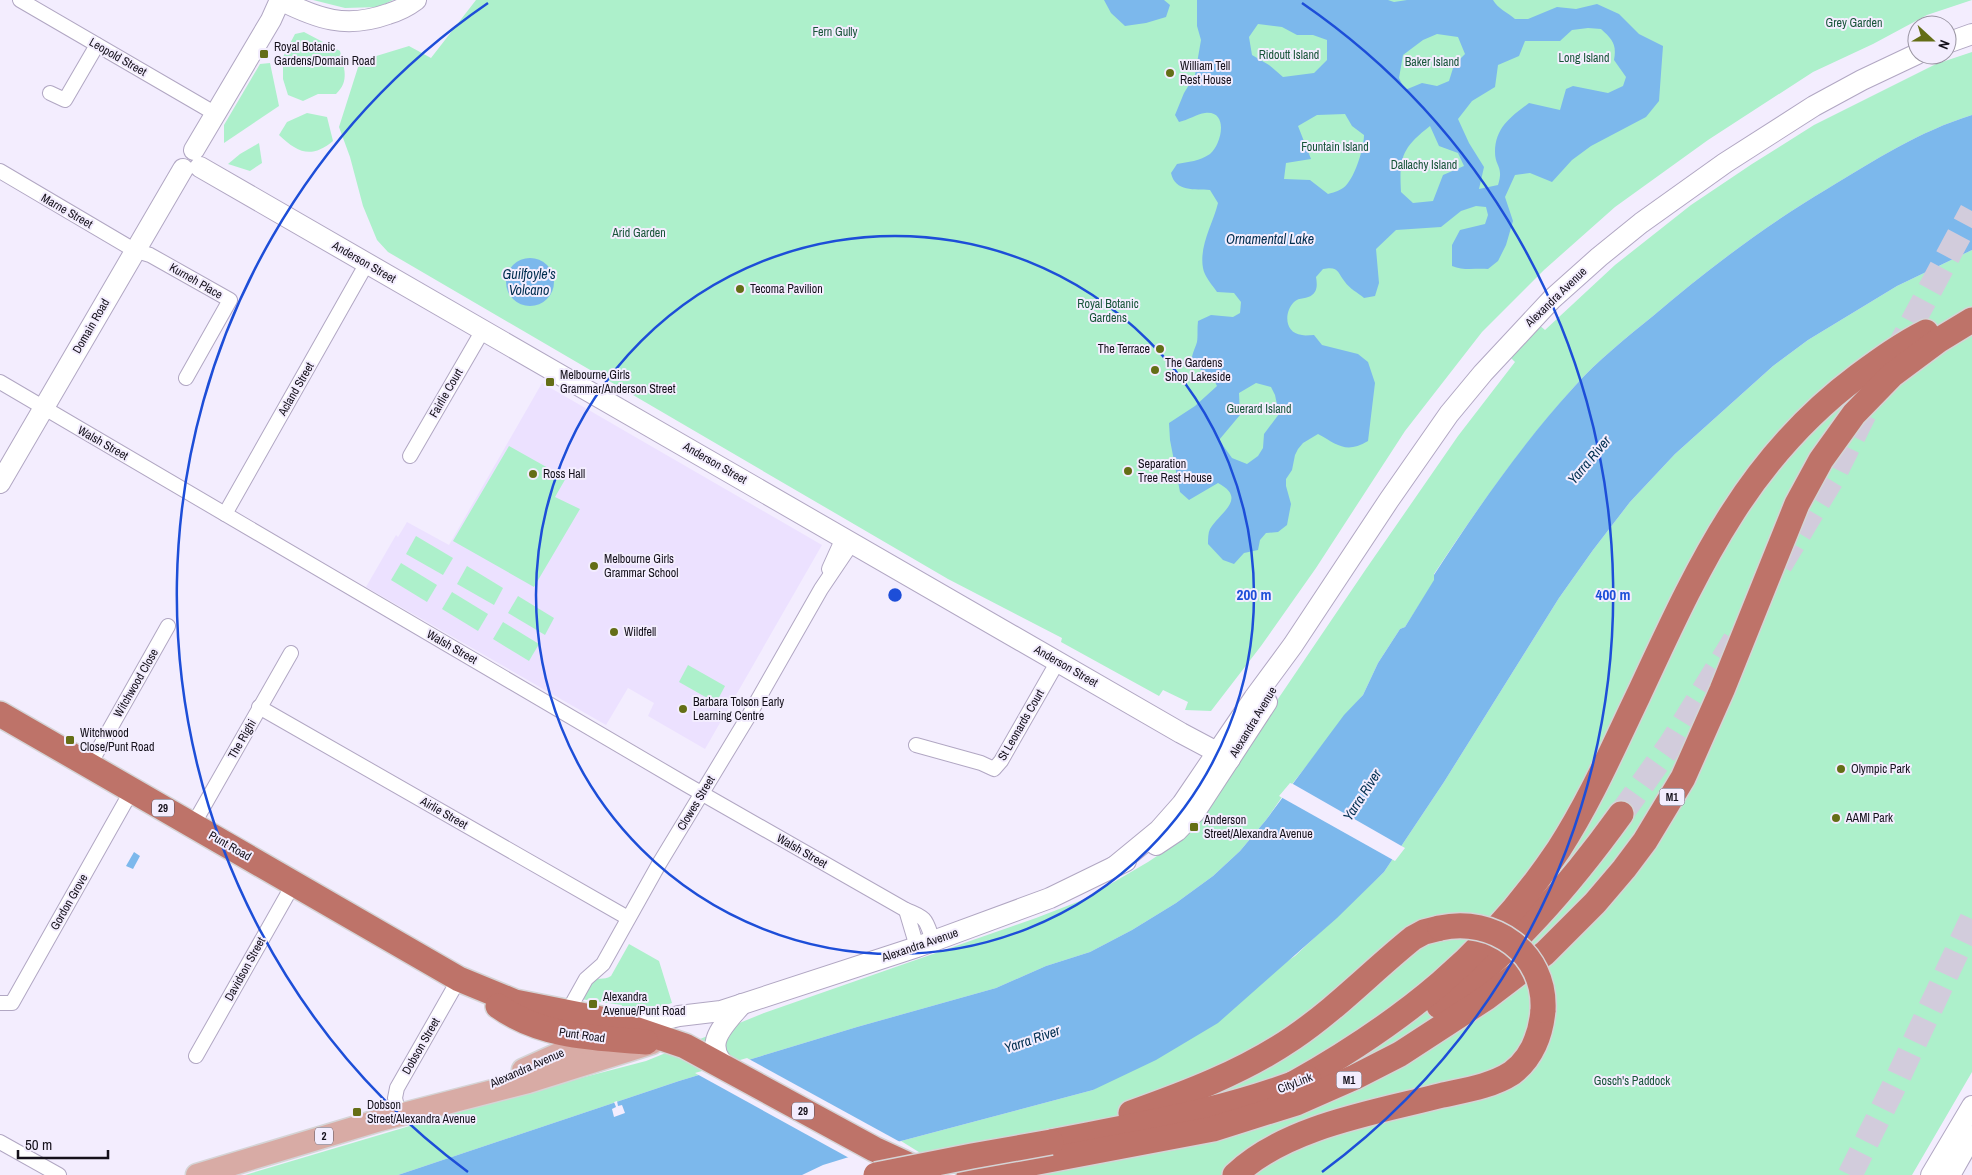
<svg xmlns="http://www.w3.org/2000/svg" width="1972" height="1175" viewBox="0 0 1972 1175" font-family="'Archivo Narrow',sans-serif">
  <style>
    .built { fill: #ece1ff }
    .green { fill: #adf0cb }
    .water { fill: #7cb8ec; fill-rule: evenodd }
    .pier { fill: #f3edfe }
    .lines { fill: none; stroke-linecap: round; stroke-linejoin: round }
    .highway-tunnel { stroke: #d2ccdc; stroke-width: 25; stroke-dasharray: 25 12; stroke-linecap: butt }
    .street-casing { stroke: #b1a7c3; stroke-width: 16 }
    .secondary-casing { stroke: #b1a7c3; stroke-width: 22 }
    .primary-casing { stroke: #d5d4d6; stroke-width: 25 }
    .highway-casing { stroke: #d5d4d6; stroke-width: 28 }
    .street { stroke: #fff; stroke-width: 14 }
    .secondary { stroke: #fff; stroke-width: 20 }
    .primary { stroke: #d8aba5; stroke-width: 22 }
    .highway { stroke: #be7369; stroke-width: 25 }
    .highway-bridge-casing { stroke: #d5d4d6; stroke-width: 28; stroke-linecap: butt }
    .highway-bridge { stroke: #be7369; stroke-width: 25 }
    .ring { fill: none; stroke: #1d4ed8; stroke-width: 2.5 }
    .poi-dot { fill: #646e16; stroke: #f3edfe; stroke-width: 2 }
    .labels { text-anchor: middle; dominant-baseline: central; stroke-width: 4; stroke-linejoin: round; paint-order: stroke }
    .shield { fill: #f3edfe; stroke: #58535f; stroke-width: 1 }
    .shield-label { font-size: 11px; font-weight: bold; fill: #15111b }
    .park-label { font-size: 12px; fill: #185439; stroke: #f3edfe }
    .poi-label { font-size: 12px; fill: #15111b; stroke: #f3edfe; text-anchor: start }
    .street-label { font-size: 12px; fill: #15111b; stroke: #f3edfe }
    .water-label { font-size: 14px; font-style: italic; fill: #002e50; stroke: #f3edfe }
    .centre { fill: #1d4ed8; stroke: #f3edfe; stroke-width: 2.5 }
    .ring-label { font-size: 15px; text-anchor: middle; font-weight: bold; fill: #1d4ed8; stroke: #f3edfe; stroke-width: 4; stroke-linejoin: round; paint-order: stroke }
  </style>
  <rect width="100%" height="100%" fill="#f3edfe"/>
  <path class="built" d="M542,383L822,545L705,749L648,716L654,703L628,688L606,725L366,587L396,535L398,537L407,522L449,545Z"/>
  <g class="green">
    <path d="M313,0H393L378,7L345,8Z"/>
    <path d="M476,0H1972L1927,15L1873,44L1813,72L1708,140L1615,207L1544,270L1482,332L1405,431L1316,568L1261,646L1211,711L1185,710L1188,702L1163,690L1159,696L1061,642L1062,638L948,579L388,252L377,240L363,206L350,157L339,127L360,61L409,46L431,58Z"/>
    <path d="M304,32L340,51C344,68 350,81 336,94H318L303,101L288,95L283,79V57L295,34Z"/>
    <path d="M1972,52V115C1920,131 1873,161 1827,189C1765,226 1708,269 1653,316C1626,338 1598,360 1574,387C1522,445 1477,509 1434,574L1435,580L1405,627L1400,629L1378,663L1363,695L1355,704L1282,797L1266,820L1240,851L1213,876L1176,903L1132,930L1090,952L1046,966L996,988L857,1027L679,1081L398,1175H245L497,1100L646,1061L764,1013L1036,918L1085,899L1148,862L1172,846L1195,824L1211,806L1240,755L1366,569L1458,436L1515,362L1508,355L1538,324L1545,330L1615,265L1691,205L1752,164L1814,125L1936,64Z"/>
    <path d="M270,63L279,106L224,143V125L260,64Z"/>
    <path d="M307,113L327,117L333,141C311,159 298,153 279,135L287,122Z"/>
    <path d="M259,143L262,163L250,171L228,164L240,154Z"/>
    <path d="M1972,250V1072L1912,1175H956L901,1141L1093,1090L1295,956L1384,872L1444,782L1559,598L1593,550L1630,502L1675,454L1773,366L1808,340L1897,286Z"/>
    <path d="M509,446L566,478L555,497L580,509L534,587L453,541Z"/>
    <path d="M416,536L453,558L443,575L406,554Z"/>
    <path d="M401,563L437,585L427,602L391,580Z"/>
    <path d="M467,566L503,588L494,605L457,584Z"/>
    <path d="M452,592L488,614L478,631L442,609Z"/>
    <path d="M518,596L554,618L545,635L508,613Z"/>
    <path d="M503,622L539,644L529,661L493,639Z"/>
    <path d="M688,665L725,686L716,703L679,682Z"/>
    <path d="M629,944L659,961L672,1003L666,1005L667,1011L621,1009L622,1005L580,999C583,994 588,981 595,979C601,978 605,980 611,976Z"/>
  </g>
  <g class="water">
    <path d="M1104,0H1164L1170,5L1166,17L1146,23L1125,26L1111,13Z"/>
    <path d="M1197,0H1388L1394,2L1407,0H1493C1498,9 1507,12 1515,19H1528L1557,7L1576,9L1597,4L1619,14L1639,34L1663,46L1659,101L1646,117L1591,146L1572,160L1552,182L1530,173L1515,175L1505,197L1513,221L1506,245L1498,261L1488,269C1475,268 1464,271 1452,266V245L1460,230L1485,224L1488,215L1486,207L1476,206L1461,211L1441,227L1396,230L1376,249L1379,283L1375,296L1364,298C1358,293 1349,288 1345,282C1337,272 1339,266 1323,269L1316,277C1317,283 1318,291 1312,295C1308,299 1299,297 1294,302C1284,312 1284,333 1302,335C1305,336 1310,335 1314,335L1322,345L1358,354L1368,362L1375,383L1368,441C1346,454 1338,445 1318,434L1303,443L1298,449L1295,455L1292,470L1286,479V486L1291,504L1287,525L1278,532L1266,533L1260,540L1258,550L1244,553L1234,564L1223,560L1208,544C1208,539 1208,533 1210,529C1220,512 1248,499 1218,483L1189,500L1180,492L1170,440L1169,423L1195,406L1217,386L1211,374L1192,366C1191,354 1194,352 1197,342C1198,336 1197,328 1198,321L1211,315L1233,317L1240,313L1241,302L1234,293L1217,292C1213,286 1204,276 1203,268C1199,245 1213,224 1218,203L1210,190C1195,189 1175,192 1171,173L1177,164C1188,162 1200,161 1210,154C1222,144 1229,110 1205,113C1197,114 1188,120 1179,122L1175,115L1184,93L1195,75L1201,40L1197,26ZM1258,24L1282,27L1297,35H1313L1327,40V60L1314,73L1283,77L1269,65L1252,55L1249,37ZM1588,28L1601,29C1612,39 1617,44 1614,60L1626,77L1623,86L1608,93L1573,86L1566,89L1560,110L1529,103C1512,116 1495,127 1495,152C1495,167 1504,166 1498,185L1479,189L1484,167L1469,143L1458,119L1472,101L1495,87L1498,65L1519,56L1525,41H1560L1572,30ZM1437,34L1458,37L1465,54L1454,65L1449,81L1437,86L1422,83L1405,90L1399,78L1403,55L1423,40ZM1345,114L1352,126L1364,135C1364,148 1354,181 1343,188C1339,191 1332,193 1328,194L1310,180L1284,179L1286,163L1311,159L1298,126L1317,115ZM1430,126L1439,146L1458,153L1464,166L1443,175L1433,201L1413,203L1401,192C1399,157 1402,148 1430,126ZM1256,383L1271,387L1275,395L1279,414L1264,434L1263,448L1258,456L1247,464L1232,458L1219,440L1240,415L1239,393Z"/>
    <path d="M1972,115V250L1897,286L1808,340L1773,366L1675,454L1630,502L1593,550L1559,598L1444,782L1384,872L1337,918L1218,1023L1156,1060L1093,1090L901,1141L823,1165L802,1175H398L679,1081L857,1027L996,988L1046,966L1090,952L1132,930L1176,903L1213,876L1240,851L1266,820L1344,715L1363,695L1378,663L1400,629L1405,627L1434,580V575C1477,509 1521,445 1574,387C1598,360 1626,338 1653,316C1708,269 1765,226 1827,189C1873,161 1920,131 1972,115Z"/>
    <circle cx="530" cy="282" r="24"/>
    <path d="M134,852L140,856L133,869L126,866Z"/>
  </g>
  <g class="pier">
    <path d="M1290,783L1293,784L1405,848L1395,861L1279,796Z"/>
    <path d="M747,1058L902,1143L851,1159L695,1073Z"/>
    <path d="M617,1101L618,1106L622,1105L625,1113L614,1117L612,1109L616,1107L614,1102Z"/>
  </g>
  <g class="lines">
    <g class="highway-tunnel">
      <path d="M1895,355L1972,211"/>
      <path d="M1780,565L1833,477L1868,406"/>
      <path d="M1621,814L1671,744L1735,640"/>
      <path d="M1850,1175L1896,1082L1972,919"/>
    </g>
    <g class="street-casing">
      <g id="street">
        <path d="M20,0L216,114"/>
        <path d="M50,93L65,100L97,45"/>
        <path d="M0,171L134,250L150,255L230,300L186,378"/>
        <path d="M0,382L687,785L906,910C928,918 926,921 933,941"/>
        <path d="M410,456L483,330"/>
        <path d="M225,514L367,263"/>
        <path d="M829,569L843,538"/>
        <path d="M259,707L628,918"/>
        <path d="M916,745L981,763L994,769L1001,761L1058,661"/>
        <path d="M89,766L168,626"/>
        <path d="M193,825L291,653"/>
        <path d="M906,910L917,947"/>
        <path d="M0,1003H12L132,790"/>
        <path d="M567,1013L586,979L603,964L659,864L748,717L821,589L852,543"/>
        <path d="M196,1056L294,883"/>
        <path d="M399,1115L395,1098L397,1088L459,979"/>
        <path d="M0,1142L59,1175"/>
      </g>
    </g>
    <g class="secondary-casing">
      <g id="secondary">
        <path d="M280,0C318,19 346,29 388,14C398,11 408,6 416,0"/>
        <path d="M1947,43L1972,34"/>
        <path d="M194,150L271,20L280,0"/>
        <path d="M200,167L1181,733L1230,759"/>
        <path d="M0,483L183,169"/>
        <path d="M1156,845L1177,831L1195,812L1267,702"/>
        <path d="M1114,867L1159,830L1182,804L1254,698L1293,645L1389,500L1449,414L1483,373L1552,299L1599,257L1641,223L1725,163L1814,106L1862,80L1917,54"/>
        <path d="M632,1027L679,1016L721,1011L917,947L1050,898L1126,861"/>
        <path d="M730,1070C699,1046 724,1025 742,1004"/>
        <path d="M1931,1175L1972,1106"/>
        <path d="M1950,1175L1972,1136"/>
      </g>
    </g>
    <g class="primary-casing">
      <g id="primary">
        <path d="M523,1070L594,1038"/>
        <path d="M197,1175L380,1120L528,1082L652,1043"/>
      </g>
    </g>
    <g class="highway-casing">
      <g id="highway">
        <path d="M0,714L459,979L515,1002L611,1021L685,1046L874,1149L924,1172"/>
        <path d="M498,1006C541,1037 595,1038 646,1042"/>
        <path d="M1439,1006C1511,953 1569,886 1621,814"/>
        <path d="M1293,1084C1403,1022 1488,955 1559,849C1590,801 1613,748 1638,696C1696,572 1744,461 1858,376C1880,360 1902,344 1926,332"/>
        <path d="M1131,1113C1187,1093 1243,1072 1293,1038C1336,1009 1372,971 1413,938L1424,932L1440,928"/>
        <path d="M1051,1142C1137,1125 1226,1111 1308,1078"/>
        <path d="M969,1175L1213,1129L1296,1103L1355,1077L1400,1054L1486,998L1545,953L1595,903L1624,869L1645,841L1683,778L1722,690L1797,504L1821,460L1854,414L1892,375L1939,340L1972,320"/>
        <path d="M1235,1175C1286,1126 1377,1112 1443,1095C1466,1090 1492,1086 1512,1073C1532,1058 1541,1034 1543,1010"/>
      </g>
    </g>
    <use href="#street" class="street"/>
    <use href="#secondary" class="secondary"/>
    <use href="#primary" class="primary"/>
    <use href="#highway" class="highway"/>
    <g class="highway-bridge-casing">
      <g id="highway-bridge">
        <path d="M1440,928C1493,916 1546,953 1543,1010"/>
        <path d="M876,1175L972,1156L1051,1142"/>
      </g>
    </g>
    <use href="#highway-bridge" class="highway-bridge"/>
  </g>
  <g class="ring">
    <circle cx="895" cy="595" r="359"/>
    <path d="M468 1172A718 718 0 0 1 488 3M1302 3A718 718 0 0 1 1322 1172"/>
  </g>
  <g class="poi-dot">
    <rect x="259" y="49" width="10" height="10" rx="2.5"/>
    <circle cx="1170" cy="73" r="5"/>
    <circle cx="740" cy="289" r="5"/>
    <circle cx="1160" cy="349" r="5"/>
    <circle cx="1155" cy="370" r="5"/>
    <rect x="545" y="377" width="10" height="10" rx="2.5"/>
    <circle cx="1128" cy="471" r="5"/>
    <circle cx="533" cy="474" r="5"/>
    <circle cx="594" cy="566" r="5"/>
    <circle cx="614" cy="632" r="5"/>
    <circle cx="683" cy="709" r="5"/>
    <rect x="65" y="735" width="10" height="10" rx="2.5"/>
    <circle cx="1841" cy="769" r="5"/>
    <circle cx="1836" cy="818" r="5"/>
    <rect x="1189" y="822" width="10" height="10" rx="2.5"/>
    <rect x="588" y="999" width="10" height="10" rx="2.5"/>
    <rect x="352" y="1107" width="10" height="10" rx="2.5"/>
  </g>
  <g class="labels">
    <g class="shield">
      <rect x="1659.5" y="788.5" width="25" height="17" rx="4"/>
      <rect x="152" y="799.5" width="22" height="17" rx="4"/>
      <rect x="1336.5" y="1071.5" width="25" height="17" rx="4"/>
      <rect x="792" y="1102.5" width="22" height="17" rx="4"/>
      <rect x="315" y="1127.5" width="18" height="17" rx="4"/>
    </g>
    <g class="shield-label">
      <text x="1672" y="797">M1</text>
      <text x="163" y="808">29</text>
      <text x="1349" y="1080">M1</text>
      <text x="803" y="1111">29</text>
      <text x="324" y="1136">2</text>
    </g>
    <g class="park-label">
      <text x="1854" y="23">Grey Garden</text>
      <text x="835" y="32">Fern Gully</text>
      <text x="1289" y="55">Ridoutt Island</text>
      <text x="1584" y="58">Long Island</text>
      <text x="1432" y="62">Baker Island</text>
      <text x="1335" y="147">Fountain Island</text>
      <text x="1424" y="165">Dallachy Island</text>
      <text x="639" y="233">Arid Garden</text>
      <text x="1108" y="304">Royal Botanic<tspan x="1108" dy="14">Gardens</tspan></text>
      <text x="1259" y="409">Guerard Island</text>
      <text x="1632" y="1081">Gosch's Paddock</text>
    </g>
    <g class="poi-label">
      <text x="274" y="47">Royal Botanic<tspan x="274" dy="14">Gardens/Domain Road</tspan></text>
      <text x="1180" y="66">William Tell<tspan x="1180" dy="14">Rest House</tspan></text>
      <text x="750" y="289">Tecoma Pavilion</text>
      <text x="1150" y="349" text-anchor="end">The Terrace</text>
      <text x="1165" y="363">The Gardens<tspan x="1165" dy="14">Shop Lakeside</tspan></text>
      <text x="560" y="375">Melbourne Girls<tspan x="560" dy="14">Grammar/Anderson Street</tspan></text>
      <text x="1138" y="464">Separation<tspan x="1138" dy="14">Tree Rest House</tspan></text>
      <text x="543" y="474">Ross Hall</text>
      <text x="604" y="559">Melbourne Girls<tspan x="604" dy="14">Grammar School</tspan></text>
      <text x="624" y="632">Wildfell</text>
      <text x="693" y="702">Barbara Tolson Early<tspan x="693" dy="14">Learning Centre</tspan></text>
      <text x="80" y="733">Witchwood<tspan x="80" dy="14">Close/Punt Road</tspan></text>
      <text x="1851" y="769">Olympic Park</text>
      <text x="1846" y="818">AAMI Park</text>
      <text x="1204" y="820">Anderson<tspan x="1204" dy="14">Street/Alexandra Avenue</tspan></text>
      <text x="603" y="997">Alexandra<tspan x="603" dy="14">Avenue/Punt Road</tspan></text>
      <text x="367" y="1105">Dobson<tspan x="367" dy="14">Street/Alexandra Avenue</tspan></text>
    </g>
    <g class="street-label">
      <text transform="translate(118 57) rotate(30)">Leopold Street</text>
      <text transform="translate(67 211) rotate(30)">Marne Street</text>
      <text transform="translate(364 262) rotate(30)">Anderson Street</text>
      <text transform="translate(196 281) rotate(30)">Kurneh Place</text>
      <text transform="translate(1556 297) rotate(-44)">Alexandra Avenue</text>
      <text transform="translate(91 326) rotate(-60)">Domain Road</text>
      <text transform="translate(296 389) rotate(-60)">Acland Street</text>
      <text transform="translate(446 393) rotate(-60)">Fairlie Court</text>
      <text transform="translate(103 443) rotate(30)">Walsh Street</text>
      <text transform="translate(715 463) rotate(30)">Anderson Street</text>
      <text transform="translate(452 647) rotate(30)">Walsh Street</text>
      <text transform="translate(1066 666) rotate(30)">Anderson Street</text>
      <text transform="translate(136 683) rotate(-60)">Witchwood Close</text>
      <text transform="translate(1253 722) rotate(-59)">Alexandra Avenue</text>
      <text transform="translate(1021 725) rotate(-60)">St Leonards Court</text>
      <text transform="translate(242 739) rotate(-60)">The Righi</text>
      <text transform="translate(696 803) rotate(-59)">Clowes Street</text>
      <text transform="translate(444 813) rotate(30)">Airlie Street</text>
      <text transform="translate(230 846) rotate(30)">Punt Road</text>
      <text transform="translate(802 851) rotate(30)">Walsh Street</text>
      <text transform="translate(69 902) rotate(-60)">Gordon Grove</text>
      <text transform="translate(920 945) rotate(-19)">Alexandra Avenue</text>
      <text transform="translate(245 969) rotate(-61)">Davidson Street</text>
      <text transform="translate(582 1035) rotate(8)">Punt Road</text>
      <text transform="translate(421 1046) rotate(-60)">Dobson Street</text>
      <text transform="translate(527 1068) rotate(-24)">Alexandra Avenue</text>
      <text transform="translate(1295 1083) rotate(-21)">CityLink</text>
    </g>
    <g class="water-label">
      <text x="1270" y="239">Ornamental Lake</text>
      <text x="529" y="274">Guilfoyle's<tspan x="529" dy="16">Volcano</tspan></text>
      <text transform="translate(1589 460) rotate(-50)">Yarra River</text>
      <text transform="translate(1362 795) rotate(-57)">Yarra River</text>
      <text transform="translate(1032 1039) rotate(-19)">Yarra River</text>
    </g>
  </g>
  <circle cx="895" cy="595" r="8" class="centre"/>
  <g class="ring-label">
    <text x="1254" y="600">200 m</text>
    <text x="1613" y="600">400 m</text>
  </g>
  <g transform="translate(1932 40) rotate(111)"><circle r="24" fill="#f3edfe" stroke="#9a95a3"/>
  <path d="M0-4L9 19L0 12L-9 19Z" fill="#646e16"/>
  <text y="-8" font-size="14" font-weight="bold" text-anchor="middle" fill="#15111b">N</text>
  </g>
  <path d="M18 1150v8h90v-8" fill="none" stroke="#15111b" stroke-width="2.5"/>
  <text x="25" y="1150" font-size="15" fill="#15111b" stroke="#f3edfe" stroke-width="4" paint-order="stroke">50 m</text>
</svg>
